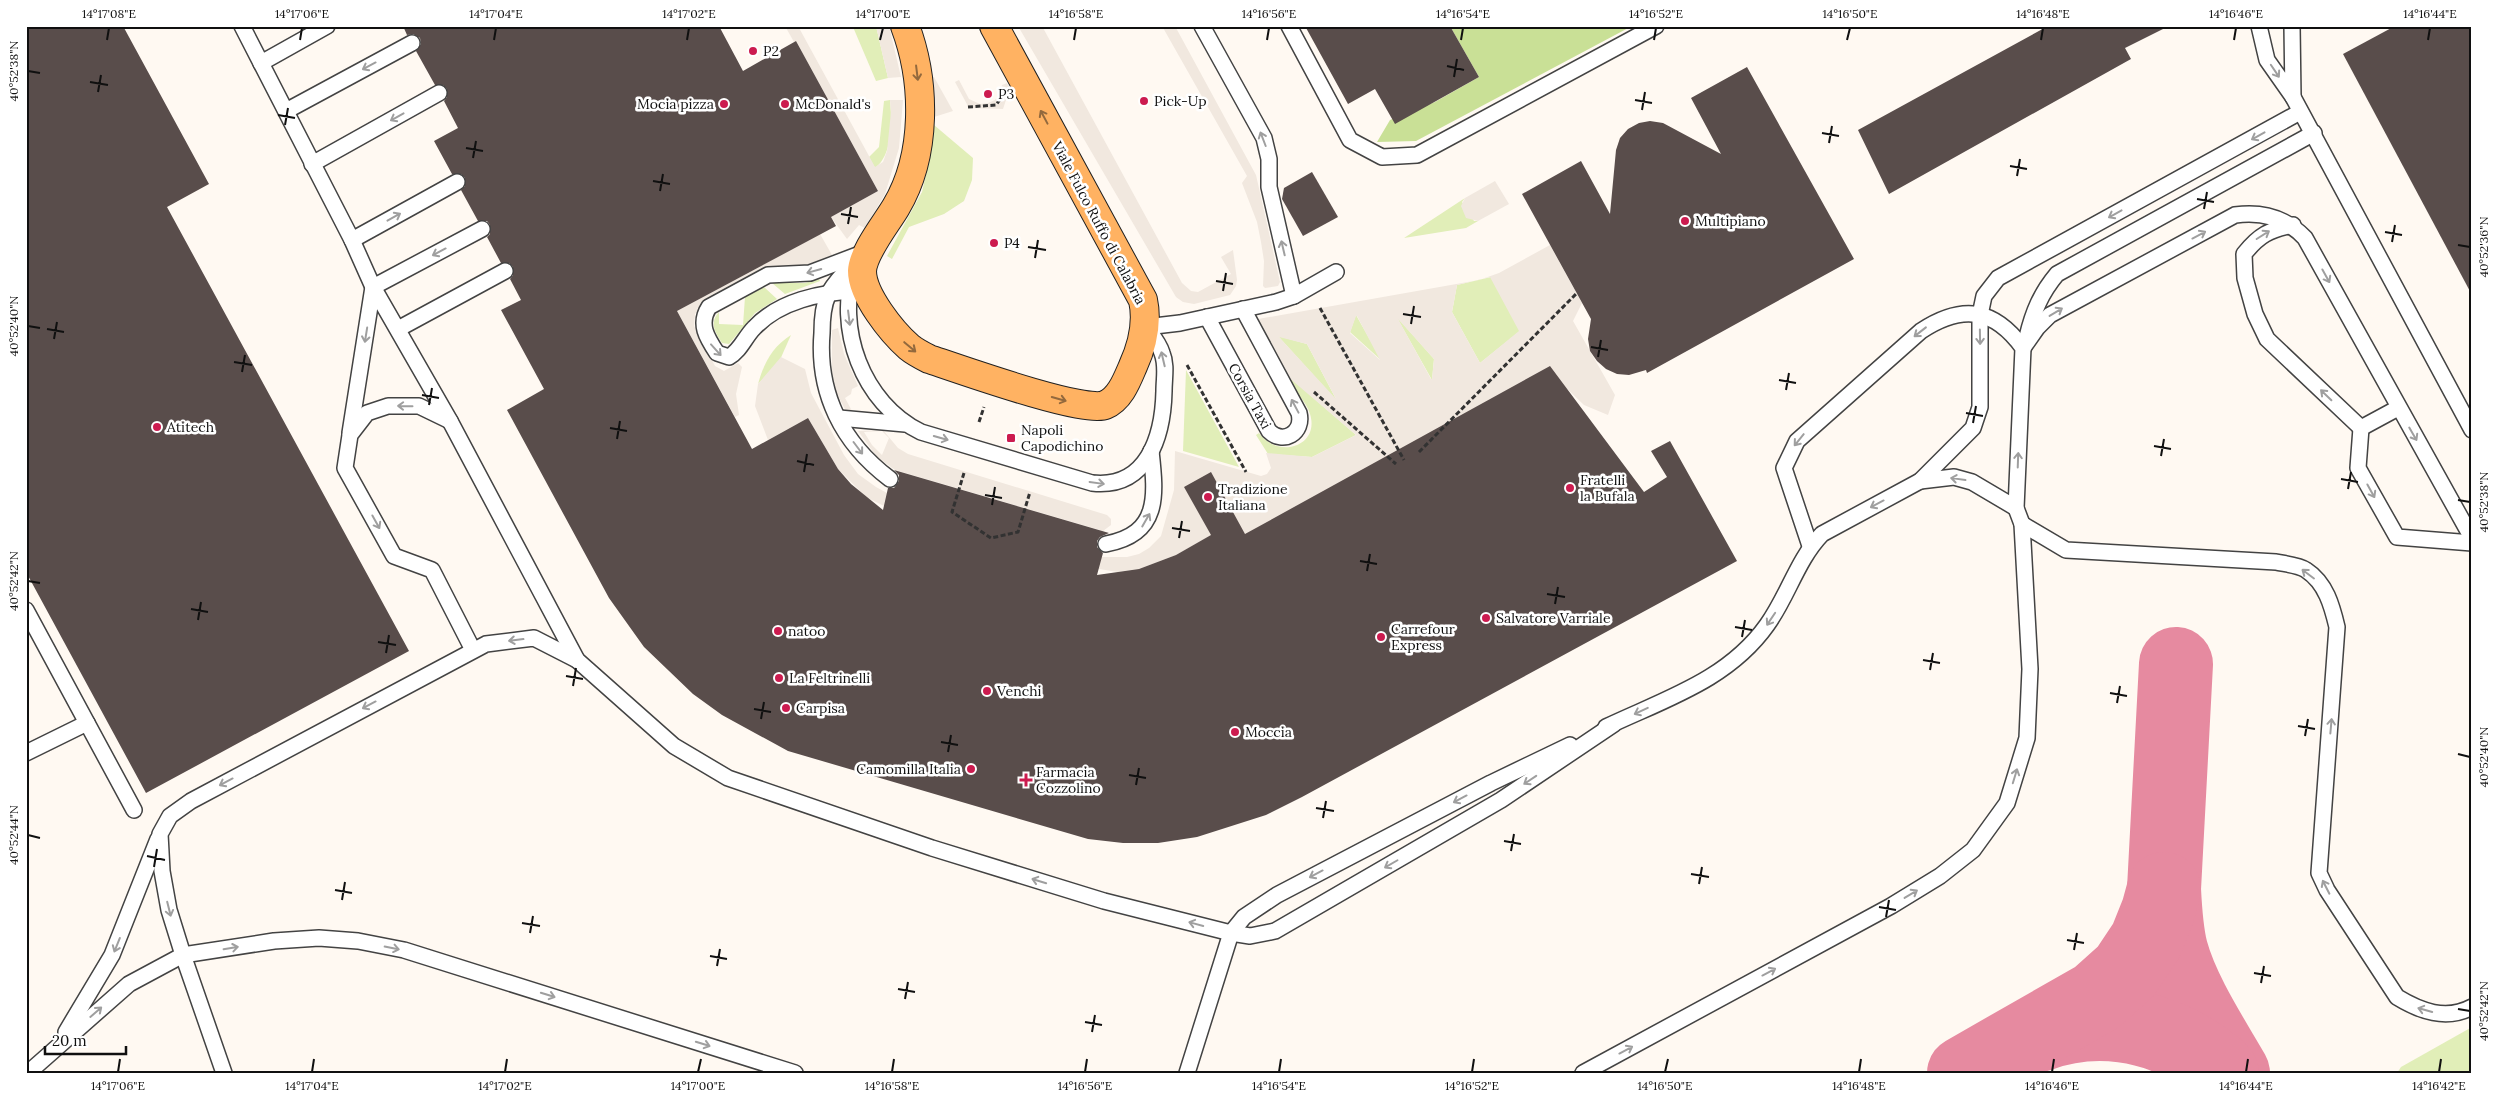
<svg xmlns="http://www.w3.org/2000/svg" width="2498" height="1099" viewBox="0 0 2498 1099" font-family="Lora,serif">
  <style>
    .green { fill: #e1eeb8 }
    .forest { fill: #c9e096 }
    .plaza { fill: #f1e8df; fill-rule: evenodd }
    .lines { fill: none; stroke-linecap: round; stroke-linejoin: round }
    .taxiway { stroke: #e68aa0; stroke-width: 74 }
    .building { fill: #594d4b }
    .service-casing { stroke: #434343; stroke-width: 18 }
    .primary-casing { stroke: #212121; stroke-width: 30 }
    .path { stroke: #323232; stroke-width: 3; stroke-dasharray: 5 2.5; stroke-linecap: butt }
    .service { stroke: #fff; stroke-width: 15 }
    .primary { stroke: #ffb262; stroke-width: 28 }
    .oneway { stroke: #9f9f9f }
    .oneway2 { stroke: #93693d }
    .ticks { fill: none; stroke: #101010; stroke-width: 2 }
    .poi-dot { fill: #cc1b4f; stroke: #fff; stroke-width: 2 }
    .labels { text-anchor: middle; dominant-baseline: central; stroke-width: 5; stroke-linejoin: round; paint-order: stroke }
    .poi-label { font-size: 14px; fill: #101010; stroke: #fff; text-anchor: start }
    .street-label { font-size: 14px; fill: #101010; stroke: #fff }
    .neatline { fill: none; stroke: #101010; stroke-width: 2 }
    .ticks-label { font-size: 12px; text-anchor: middle; fill: #101010 }
  </style>
  <rect width="100%" height="100%" fill="#fff9f2"/>
  <g class="green">
    <path d="M841,26H876L888,78L876,81L853,27Z"/>
    <path d="M890,100C892,120 893,155 875,168L869,157L879,147L884,101Z"/>
    <path d="M934,125L973,158L972,180L964,201L944,214L909,227L892,259L887,256L922,192L931,153Z"/>
    <path d="M1465,198L1462,202L1474,221H1478L1466,228L1404,238Z"/>
    <path d="M1491,277L1520,331L1480,363L1452,312L1457,285Z"/>
    <path d="M819,279L820,281L785,294L772,283H805Z"/>
    <path d="M764,287L777,299L755,313L729,344L722,343C715,332 709,323 719,312V324L743,325L745,297Z"/>
    <path d="M1356,315L1382,361L1350,332Z"/>
    <path d="M1396,316L1434,359L1432,380Z"/>
    <path d="M791,335L779,362L758,384C764,363 772,347 791,335Z"/>
    <path d="M1278,336L1307,344L1337,401Z"/>
    <path d="M1186,370L1239,467L1183,451Z"/>
    <path d="M1287,375L1356,435L1312,457L1268,454L1256,435L1259,433C1279,460 1320,446 1310,414C1307,402 1293,390 1286,380Z"/>
    <path d="M2472,1027V1073H2397L2401,1067Z"/>
  </g>
  <path class="forest" d="M1450,26H1632L1416,141L1377,142L1390,120L1435,102L1479,77Z"/>
  <g class="plaza">
    <path d="M785,26H798L875,167L883,162L887,151L891,112L890,100H903L899,148L885,194L865,228L859,225L847,239L831,217L878,191L796,41L794,42Z"/>
    <path d="M876,26H889L901,77L888,78Z"/>
    <path d="M1018,26H1042L1182,283L1191,291L1198,292L1231,274L1221,257L1233,250L1237,280L1236,286L1230,295L1194,304L1183,302L1176,297Z"/>
    <path d="M1162,26H1175L1256,175L1280,282L1278,286L1265,288L1263,286L1264,261L1261,242L1257,222L1242,183L1247,176Z"/>
    <path d="M932,77H934L953,111L934,117Z"/>
    <path d="M959,80L969,99L980,104L988,103L995,100L1000,93L1002,85L1007,83L1010,88L1003,109L969,108L955,82Z"/>
    <path d="M1495,181L1509,204L1478,221L1466,218L1461,206L1465,198Z"/>
    <path d="M820,234L832,255L804,266L768,267L701,303L695,314L694,326L715,366L724,371L738,363L742,367L736,394L739,415L735,417L677,311Z"/>
    <path d="M1550,245L1582,303L1573,321L1615,395L1608,415L1584,405L1560,382L1226,562L1210,536L1176,555L1139,569L1118,572L1099,569L884,506L866,497L838,469L808,418L768,440L755,406L758,384L781,357L805,369L811,393L844,455L858,474L876,487L887,493L1102,557H1127L1139,554L1149,548L1161,536L1174,490L1175,451L1261,476L1267,474L1271,468L1266,453L1312,457L1356,435L1287,376L1256,321L1258,319L1479,280L1499,273ZM1490,277L1519,331L1480,363L1452,312L1457,285ZM1356,316H1357L1380,360L1350,333ZM1398,319L1434,359L1432,379H1431ZM1279,337L1307,344L1336,399Z"/>
    <path d="M838,328L844,354L858,386L852,389L851,394L845,398L852,411H846L836,392L832,378V330Z"/>
    <path d="M883,430L898,448L908,454L1107,515L1111,519V525L1103,531L895,470L877,457L858,431ZM882,431L889,438L882,455L872,445L864,432Z"/>
  </g>
  <g class="lines">
    <g class="taxiway">
      <path d="M2176,664L2164,889C2165,909 2166,930 2171,950C2182,991 2211,1035 2233,1073"/>
      <path d="M2039,1035C2093,1015 2154,1023 2201,1056C2209,1061 2216,1066 2222,1073"/>
      <path d="M1964,1073L2097,997L2126,971L2146,941L2158,911L2164,889"/>
    </g>
  </g>
  <g class="building">
    <path d="M26,26H123L209,184L167,207L409,651L146,793L26,572Z"/>
    <path d="M403,26H719L743,71L796,41L878,191L831,217L836,226L677,311L752,449L808,418L838,469L851,484L883,510L888,488H894L899,481V475L894,470L1109,533L1100,537L1097,541V547L1103,553L1097,575L1139,569L1176,555L1211,535L1184,487L1211,472L1245,534L1550,366L1644,492L1667,477L1651,451L1670,441L1737,561L1302,797L1266,815L1197,837L1158,843H1123L1088,839L788,751L722,715L693,694L644,647L609,598L507,410L544,389L501,310L521,300L510,279L513,275V267L509,263H501L487,237L490,234V225L487,221H478L461,190L465,186V178L461,174H452L434,141L458,128L444,101L447,97V89L443,85H435L416,51L421,44L420,38L413,34L407,35Z"/>
    <path d="M1305,26H1450L1479,77L1395,124L1375,89L1348,104Z"/>
    <path d="M2048,26H2169L2125,48L2131,59L1889,194L1858,130Z"/>
    <path d="M2395,26H2472V295L2343,54Z"/>
    <path d="M1747,67L1854,259L1647,373L1646,370L1629,375L1617,374L1606,369L1597,361L1590,351L1588,339L1591,319L1522,194L1581,161L1610,214L1616,150L1620,138L1628,129L1639,123L1650,121L1663,123L1721,154L1691,98Z"/>
    <path d="M1312,172L1338,217L1303,236L1282,199L1284,188Z"/>
  </g>
  <g class="lines">
    <g class="service-casing">
      <g id="service">
        <path d="M242,26L352,240L373,287L450,421L577,660L674,746L728,778L932,848L1104,901L1231,933L1250,936L1275,931L1501,800L1614,724"/>
        <path d="M1202,26L1264,138L1269,159V187L1294,296"/>
        <path d="M1289,26L1350,140L1382,157L1417,155L1656,26"/>
        <path d="M2259,26L2267,60L2293,97L2292,26"/>
        <path d="M261,63L327,26"/>
        <path d="M2293,97L2472,430"/>
        <path d="M286,111L412,43"/>
        <path d="M312,164L439,93"/>
        <path d="M2293,225C2269,230 2259,235 2244,254L2245,278L2255,314L2267,339L2361,428"/>
        <path d="M352,240L457,182"/>
        <path d="M854,261C846,272 833,283 828,295C823,306 822,321 822,333C817,393 842,443 890,479"/>
        <path d="M855,267C835,328 862,403 921,432L1092,483C1147,489 1163,437 1164,391C1164,378 1167,365 1162,353C1159,343 1152,335 1146,327"/>
        <path d="M373,287L482,229"/>
        <path d="M857,291C821,292 779,301 754,328C745,337 740,351 729,357L717,353C707,338 698,324 709,307L768,275L810,273L860,254"/>
        <path d="M1207,317L1269,431C1283,445 1304,433 1299,413L1243,309"/>
        <path d="M1146,327L1180,323L1276,302L1294,296L1336,272"/>
        <path d="M398,329L505,271"/>
        <path d="M2027,337C2033,312 2041,293 2057,274L2314,133"/>
        <path d="M2023,348L2037,328L2050,315L2235,215C2263,211 2286,218 2305,238L2472,538"/>
        <path d="M839,418L905,424"/>
        <path d="M450,421L419,406H388L367,413L350,435L345,468L394,556L432,570L473,650"/>
        <path d="M2361,428L2358,468L2397,537L2472,543"/>
        <path d="M2361,428L2398,408"/>
        <path d="M350,433L373,287"/>
        <path d="M1920,481L1954,477L1972,482L2016,508"/>
        <path d="M2022,524L2066,550L2276,562C2285,564 2299,565 2306,570C2326,583 2332,606 2337,627L2319,873L2327,890L2397,997C2420,1011 2446,1021 2472,1007"/>
        <path d="M1106,544C1160,534 1156,496 1151,451"/>
        <path d="M26,610L134,810"/>
        <path d="M1606,727C1665,699 1728,680 1767,625C1788,596 1797,560 1822,534L1920,481L1973,428L1980,407V315L1984,296L1998,278L2300,112"/>
        <path d="M26,753L87,723"/>
        <path d="M66,1032L112,955L158,839"/>
        <path d="M28,1073L129,984L183,955L274,941L319,938L358,941L404,950L795,1073"/>
        <path d="M224,1073L183,955L169,910L162,871L160,834L170,816L191,801L486,644L534,638L577,660"/>
        <path d="M1187,1073L1231,933L1244,917L1277,895L1491,783L1570,745"/>
        <path d="M1583,1073L1891,906L1940,876L1973,850L2007,803L2027,738L2030,669L2022,524L2016,508L2023,348C1994,308 1962,304 1921,331L1797,441L1784,468L1810,546"/>
      </g>
    </g>
    <g class="primary-casing">
      <path id="primary" d="M905,26C926,82 927,155 896,207C886,224 863,252 862,271C862,295 892,332 909,347C915,352 923,356 929,359C956,368 1085,414 1105,405C1120,399 1127,380 1133,366C1143,344 1148,323 1143,300L994,26"/>
    </g>
    <g class="path">
      <path d="M968,107L996,105L1001,98"/>
      <path d="M1320,308L1404,460"/>
      <path d="M1187,365L1246,472"/>
      <path d="M1314,392L1396,464"/>
      <path d="M979,422L984,407"/>
      <path d="M1419,452L1577,293"/>
      <path d="M964,473L952,512L991,538L1018,532L1030,492"/>
    </g>
    <use href="#service" class="service"/>
    <use href="#primary" class="primary"/>
  </g>
  <defs><path id="oneway-shaft" d="M-6 0H5M1.5-3L5.5 0L1.5 3" fill="none" stroke-width="1.6" stroke-linecap="round" stroke-linejoin="round" transform="scale(1.25)"/></defs>
  <g class="oneway">
    <use href="#oneway-shaft" transform="translate(369 66) rotate(152)"/>
    <use href="#oneway-shaft" transform="translate(2275 71) rotate(56)"/>
    <use href="#oneway-shaft" transform="translate(397 117) rotate(151)"/>
    <use href="#oneway-shaft" transform="translate(2258 136) rotate(151)"/>
    <use href="#oneway-shaft" transform="translate(1263 139) rotate(-111)"/>
    <use href="#oneway-shaft" transform="translate(2115 214) rotate(151)"/>
    <use href="#oneway-shaft" transform="translate(394 217) rotate(-29)"/>
    <use href="#oneway-shaft" transform="translate(2199 235) rotate(-28)"/>
    <use href="#oneway-shaft" transform="translate(2263 235) rotate(-32)"/>
    <use href="#oneway-shaft" transform="translate(1283 248) rotate(-103)"/>
    <use href="#oneway-shaft" transform="translate(439 252) rotate(152)"/>
    <use href="#oneway-shaft" transform="translate(814 271) rotate(165)"/>
    <use href="#oneway-shaft" transform="translate(2326 276) rotate(61)"/>
    <use href="#oneway-shaft" transform="translate(2056 312) rotate(-31)"/>
    <use href="#oneway-shaft" transform="translate(849 318) rotate(83)"/>
    <use href="#oneway-shaft" transform="translate(1920 332) rotate(142)"/>
    <use href="#oneway-shaft" transform="translate(366 335) rotate(99)"/>
    <use href="#oneway-shaft" transform="translate(1980 337) rotate(89)"/>
    <use href="#oneway-shaft" transform="translate(716 350) rotate(48)"/>
    <use href="#oneway-shaft" transform="translate(1163 359) rotate(-103)"/>
    <use href="#oneway-shaft" transform="translate(2326 395) rotate(-136)"/>
    <use href="#oneway-shaft" transform="translate(405 406) rotate(-179)"/>
    <use href="#oneway-shaft" transform="translate(1295 406) rotate(-118)"/>
    <use href="#oneway-shaft" transform="translate(2413 434) rotate(60)"/>
    <use href="#oneway-shaft" transform="translate(941 438) rotate(16)"/>
    <use href="#oneway-shaft" transform="translate(1799 440) rotate(129)"/>
    <use href="#oneway-shaft" transform="translate(858 448) rotate(53)"/>
    <use href="#oneway-shaft" transform="translate(2018 460) rotate(-88)"/>
    <use href="#oneway-shaft" transform="translate(1958 479) rotate(-172)"/>
    <use href="#oneway-shaft" transform="translate(1097 483) rotate(8)"/>
    <use href="#oneway-shaft" transform="translate(2371 491) rotate(61)"/>
    <use href="#oneway-shaft" transform="translate(1877 504) rotate(152)"/>
    <use href="#oneway-shaft" transform="translate(1146 520) rotate(-60)"/>
    <use href="#oneway-shaft" transform="translate(376 522) rotate(61)"/>
    <use href="#oneway-shaft" transform="translate(2308 574) rotate(-143)"/>
    <use href="#oneway-shaft" transform="translate(1771 619) rotate(124)"/>
    <use href="#oneway-shaft" transform="translate(516 640) rotate(173)"/>
    <use href="#oneway-shaft" transform="translate(369 705) rotate(152)"/>
    <use href="#oneway-shaft" transform="translate(1641 711) rotate(155)"/>
    <use href="#oneway-shaft" transform="translate(2331 726) rotate(-85)"/>
    <use href="#oneway-shaft" transform="translate(2015 776) rotate(-73)"/>
    <use href="#oneway-shaft" transform="translate(1530 780) rotate(146)"/>
    <use href="#oneway-shaft" transform="translate(226 782) rotate(152)"/>
    <use href="#oneway-shaft" transform="translate(1460 799) rotate(152)"/>
    <use href="#oneway-shaft" transform="translate(1391 864) rotate(150)"/>
    <use href="#oneway-shaft" transform="translate(1316 874) rotate(152)"/>
    <use href="#oneway-shaft" transform="translate(1039 881) rotate(-163)"/>
    <use href="#oneway-shaft" transform="translate(2326 887) rotate(-117)"/>
    <use href="#oneway-shaft" transform="translate(1911 894) rotate(-31)"/>
    <use href="#oneway-shaft" transform="translate(169 909) rotate(76)"/>
    <use href="#oneway-shaft" transform="translate(1196 924) rotate(-165)"/>
    <use href="#oneway-shaft" transform="translate(117 945) rotate(112)"/>
    <use href="#oneway-shaft" transform="translate(231 948) rotate(-9)"/>
    <use href="#oneway-shaft" transform="translate(392 948) rotate(11)"/>
    <use href="#oneway-shaft" transform="translate(1769 972) rotate(-28)"/>
    <use href="#oneway-shaft" transform="translate(548 995) rotate(17)"/>
    <use href="#oneway-shaft" transform="translate(2425 1010) rotate(-164)"/>
    <use href="#oneway-shaft" transform="translate(96 1012) rotate(-41)"/>
    <use href="#oneway-shaft" transform="translate(703 1044) rotate(17)"/>
    <use href="#oneway-shaft" transform="translate(1626 1050) rotate(-28)"/>
  </g>
  <g class="oneway2">
    <use href="#oneway-shaft" transform="translate(917 73) rotate(83)"/>
    <use href="#oneway-shaft" transform="translate(1044 117) rotate(-118)"/>
    <use href="#oneway-shaft" transform="translate(910 347) rotate(40)"/>
    <use href="#oneway-shaft" transform="translate(1059 399) rotate(16)"/>
  </g>
  <path class="ticks" d="M107,40L109,28M300,40L302,28M494,40L496,28M687,40L689,28M880,40L883,28M1074,40L1076,28M1267,40L1269,28M1461,40L1463,28M1654,40L1656,28M1847,40L1850,28M2041,40L2043,28M2234,40L2236,28M2428,40L2430,28M1447,66L1464,70M28,71L40,73M1454,77L1457,59M90,82L108,85M98,92L101,75M1635,100L1652,103M1642,110L1645,92M278,115L295,118M285,125L288,108M1822,133L1839,136M1829,143L1832,126M466,148L483,151M473,158L476,141M2010,166L2027,169M2017,176L2020,159M653,181L670,184M660,191L663,174M2197,199L2214,202M2204,209L2207,192M841,214L858,217M848,224L851,207M2385,232L2402,235M2392,242L2395,225M2458,245L2470,247M1028,247L1046,250M1035,258L1038,240M1216,281L1233,284M1223,291L1226,273M1403,314L1421,317M1411,324L1414,306M28,326L40,328M47,329L64,332M54,339L57,322M1591,347L1608,350M1598,357L1601,340M234,362L252,365M242,372L245,355M1779,380L1796,383M1786,390L1789,373M422,395L439,398M429,405L432,388M1966,413L1983,416M1973,423L1976,406M610,428L627,431M617,439L620,421M2154,446L2171,449M2161,456L2164,439M797,461L814,465M804,472L807,454M2341,479L2358,482M2348,489L2351,472M985,495L1002,498M2458,500L2470,502M992,505L995,487M1172,528L1190,531M1179,538L1182,521M1360,561L1377,564M1367,571L1370,554M28,581L40,583M1547,594L1565,597M1555,604L1558,587M191,609L208,612M198,620L201,602M1735,627L1752,630M1742,637L1745,620M378,642L396,645M386,653L389,635M1923,660L1940,663M1930,670L1933,653M566,676L583,679M573,686L576,668M2110,693L2127,696M2117,703L2120,686M754,709L771,712M761,719L764,702M2298,726L2315,729M2305,736L2308,719M941,742L958,745M948,752L951,735M2458,754L2470,757M1129,775L1146,778M1136,785L1139,768M1316,808L1334,811M1323,818L1326,801M28,835L40,838M1504,841L1521,844M1511,851L1514,834M147,856L165,860M154,867L157,849M1691,874L1709,877M1699,884L1702,867M335,890L352,893M342,900L345,882M1879,907L1896,910M1886,917L1889,900M522,923L540,926M530,933L533,916M2067,940L2084,943M2074,950L2077,933M710,956L727,959M717,966L720,949M2254,973L2271,976M2261,983L2264,966M898,989L915,992M905,999L908,982M2458,1009L2470,1011M1085,1022L1102,1025M1092,1032L1095,1015M118,1072L120,1059M312,1072L314,1059M505,1072L507,1059M698,1072L701,1059M892,1072L894,1059M1085,1072L1087,1059M1279,1072L1281,1059M1472,1072L1474,1059M1665,1072L1668,1059M1859,1072L1861,1059M2052,1072L2054,1059M2246,1072L2248,1059M2439,1072L2441,1059"/>
  <g class="poi-dot">
    <circle cx="753" cy="51" r="5"/>
    <circle cx="988" cy="94" r="5"/>
    <circle cx="1144" cy="101" r="5"/>
    <circle cx="724" cy="104" r="5"/>
    <circle cx="785" cy="104" r="5"/>
    <circle cx="1685" cy="221" r="5"/>
    <circle cx="994" cy="243" r="5"/>
    <circle cx="157" cy="427" r="5"/>
    <rect x="1006" y="433" width="10" height="10" rx="2.5"/>
    <circle cx="1570" cy="488" r="5"/>
    <circle cx="1208" cy="497" r="5"/>
    <circle cx="1486" cy="618" r="5"/>
    <circle cx="778" cy="631" r="5"/>
    <circle cx="1381" cy="637" r="5"/>
    <circle cx="779" cy="678" r="5"/>
    <circle cx="987" cy="691" r="5"/>
    <circle cx="786" cy="708" r="5"/>
    <circle cx="1235" cy="732" r="5"/>
    <circle cx="971" cy="769" r="5"/>
    <path d="M1023.5 772.5h5v5h5v5h-5v5h-5v-5h-5v-5h5z"/>
  </g>
  <g class="labels">
    <g class="poi-label">
      <text x="763" y="51">P2</text>
      <text x="998" y="94">P3</text>
      <text x="1154" y="101">Pick-Up</text>
      <text x="714" y="104" text-anchor="end">Mocia pizza</text>
      <text x="795" y="104">McDonald's</text>
      <text x="1695" y="221">Multipiano</text>
      <text x="1004" y="243">P4</text>
      <text x="167" y="427">Atitech</text>
      <text x="1021" y="430">Napoli<tspan x="1021" dy="16">Capodichino</tspan></text>
      <text x="1580" y="480">Fratelli<tspan x="1580" dy="16">la Bufala</tspan></text>
      <text x="1218" y="489">Tradizione<tspan x="1218" dy="16">Italiana</tspan></text>
      <text x="1496" y="618">Salvatore Varriale</text>
      <text x="1391" y="629">Carrefour<tspan x="1391" dy="16">Express</tspan></text>
      <text x="788" y="631">natoo</text>
      <text x="789" y="678">La Feltrinelli</text>
      <text x="997" y="691">Venchi</text>
      <text x="796" y="708">Carpisa</text>
      <text x="1245" y="732">Moccia</text>
      <text x="961" y="769" text-anchor="end">Camomilla Italia</text>
      <text x="1036" y="772">Farmacia<tspan x="1036" dy="16">Cozzolino</tspan></text>
    </g>
    <g class="street-label">
      <text transform="translate(1099 223) rotate(62)">Viale Fulco Ruffo di Calabria</text>
      <text transform="translate(1250 396) rotate(61)">Corsia Taxi</text>
    </g>
  </g>
  <rect width="2498" height="1099" fill="none" stroke="#ffffff" stroke-width="55"/>
  <path d="M45 1046v8h81v-8" fill="none" stroke="#101010" stroke-width="2.5"/>
  <text x="52" y="1046" font-size="15" fill="#101010" stroke="#ffffff" stroke-width="4" paint-order="stroke">20 m</text>
  <rect x="28" y="28" width="2442" height="1044" class="neatline"/>
  <g class="ticks-label">
    <text x="109" y="18">14°17'08"E</text>
    <text x="302" y="18">14°17'06"E</text>
    <text x="496" y="18">14°17'04"E</text>
    <text x="689" y="18">14°17'02"E</text>
    <text x="883" y="18">14°17'00"E</text>
    <text x="1076" y="18">14°16'58"E</text>
    <text x="1269" y="18">14°16'56"E</text>
    <text x="1463" y="18">14°16'54"E</text>
    <text x="1656" y="18">14°16'52"E</text>
    <text x="1850" y="18">14°16'50"E</text>
    <text x="2043" y="18">14°16'48"E</text>
    <text x="2236" y="18">14°16'46"E</text>
    <text x="2430" y="18">14°16'44"E</text>
    <text transform="translate(14 71) rotate(-90)" y="4">40°52'38"N</text>
    <text transform="translate(2484 247) rotate(-90)" y="4">40°52'36"N</text>
    <text transform="translate(14 326) rotate(-90)" y="4">40°52'40"N</text>
    <text transform="translate(2484 502) rotate(-90)" y="4">40°52'38"N</text>
    <text transform="translate(14 581) rotate(-90)" y="4">40°52'42"N</text>
    <text transform="translate(2484 757) rotate(-90)" y="4">40°52'40"N</text>
    <text transform="translate(14 835) rotate(-90)" y="4">40°52'44"N</text>
    <text transform="translate(2484 1011) rotate(-90)" y="4">40°52'42"N</text>
    <text x="118" y="1090">14°17'06"E</text>
    <text x="312" y="1090">14°17'04"E</text>
    <text x="505" y="1090">14°17'02"E</text>
    <text x="698" y="1090">14°17'00"E</text>
    <text x="892" y="1090">14°16'58"E</text>
    <text x="1085" y="1090">14°16'56"E</text>
    <text x="1279" y="1090">14°16'54"E</text>
    <text x="1472" y="1090">14°16'52"E</text>
    <text x="1665" y="1090">14°16'50"E</text>
    <text x="1859" y="1090">14°16'48"E</text>
    <text x="2052" y="1090">14°16'46"E</text>
    <text x="2246" y="1090">14°16'44"E</text>
    <text x="2439" y="1090">14°16'42"E</text>
  </g>
</svg>
